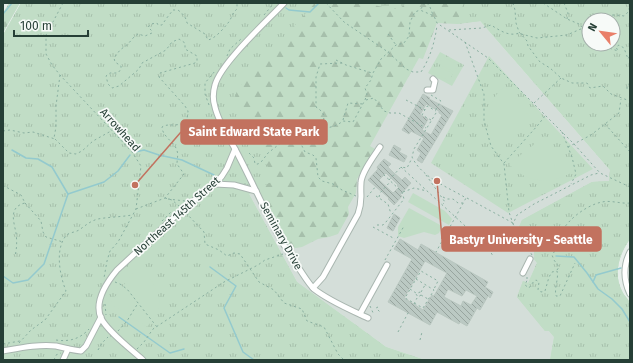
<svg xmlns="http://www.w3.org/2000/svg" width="633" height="363" viewBox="0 0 633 363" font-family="'Fira Sans',sans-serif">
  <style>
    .built { fill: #d4ded9 }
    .forest { fill: url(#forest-firs); fill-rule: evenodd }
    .wetland { fill: url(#wetland-marsh) }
    .park { fill: url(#park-tufts); fill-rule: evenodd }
    .garden { fill: #c1ddc6 }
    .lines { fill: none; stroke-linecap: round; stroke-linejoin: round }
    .stream { stroke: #93cace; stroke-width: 1.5 }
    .building { fill: url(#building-back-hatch); stroke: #b9c7c0; fill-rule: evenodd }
    .minor-casing { stroke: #a9b6b0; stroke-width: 7 }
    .path { stroke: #89afa0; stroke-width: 1; stroke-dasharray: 2 3; stroke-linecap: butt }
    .minor { stroke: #fff; stroke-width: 5 }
    .labels { text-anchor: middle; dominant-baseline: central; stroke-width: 3.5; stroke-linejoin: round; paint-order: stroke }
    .street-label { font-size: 11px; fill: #263f36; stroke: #f7faf8 }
    .leader { fill: none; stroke: #c2725f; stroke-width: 1.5 }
    .callout-dot { fill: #c2725f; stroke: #f7faf8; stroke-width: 1.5 }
    .callout { fill: #c2725f; stroke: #c2725f; stroke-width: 1.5 }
    .callout-label { font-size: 12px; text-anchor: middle; font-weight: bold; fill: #fff }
  </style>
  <defs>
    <pattern id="forest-firs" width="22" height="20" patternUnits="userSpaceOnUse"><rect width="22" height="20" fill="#c1ddc6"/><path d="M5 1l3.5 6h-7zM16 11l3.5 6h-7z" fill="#a6bfab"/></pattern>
    <pattern id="wetland-marsh" width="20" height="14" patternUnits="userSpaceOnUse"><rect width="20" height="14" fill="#c1ddc6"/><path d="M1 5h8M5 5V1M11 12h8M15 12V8" fill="none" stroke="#a6bfab"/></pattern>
    <pattern id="park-tufts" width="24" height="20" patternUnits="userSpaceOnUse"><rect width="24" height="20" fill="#c1ddc6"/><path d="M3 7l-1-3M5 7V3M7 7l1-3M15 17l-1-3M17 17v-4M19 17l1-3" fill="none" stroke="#a6bfab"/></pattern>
    <pattern id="building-back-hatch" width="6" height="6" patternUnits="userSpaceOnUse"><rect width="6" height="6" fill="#bbc9c3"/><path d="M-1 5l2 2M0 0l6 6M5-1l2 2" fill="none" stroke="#98a59f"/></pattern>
  </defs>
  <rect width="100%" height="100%" fill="#e6eeea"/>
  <path class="built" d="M315,3L480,21L610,170L609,181L519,227L533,245L535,250L534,259L537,263L528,283L524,282L549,331L554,337L550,360H425L386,347L297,282L249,194L275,180Z"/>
  <g class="forest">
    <path d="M9,3H20L3,33V13Z"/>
    <path d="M21,3H630V239C619,254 613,274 622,291C624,296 629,299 630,304C632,321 630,343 630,360H550L554,337L549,331H545L517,297L523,281L528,283L537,263L534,259C536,244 527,238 519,227L522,220L592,182L609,181L610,170L480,21L457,24L437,23L423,59L419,58L370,146L375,149L357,179L356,193L348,207L349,214L338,234L329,237L318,239L302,247L290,249L258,189L249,194L297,282L386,347L425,360H151L3,35ZM589,20H613V44H589Z"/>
  </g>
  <path class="wetland" d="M365,3H406L399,9L387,8Z"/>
  <g class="park">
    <path d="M21,3H315L240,86C235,93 234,99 236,108L275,180L249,194L297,282L386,347L425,360H3V35Z"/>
    <path d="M463,3H630V239C619,254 613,274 622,291C624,296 629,299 630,304C632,321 630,343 630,360H550L554,337L549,331H545L517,297L523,281L528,283L537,263L534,259C536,244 527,238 519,227L522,220L592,182L609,181L610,170L481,21L457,24ZM589,20H613V44H589Z"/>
    <path d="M440,52L464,65L452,86L428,73Z"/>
    <path d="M489,56L593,169L508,213L431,163Z"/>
  </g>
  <g class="garden">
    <path d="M443,57L458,65L454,72L439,64Z"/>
    <path d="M438,66L453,74L449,81L434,73Z"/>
    <path d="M505,86L533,121L498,151C482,129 484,103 505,86Z"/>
    <path d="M545,136L574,171C553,185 526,184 509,164Z"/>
    <path d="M413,193L445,211L452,219L449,225L408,202Z"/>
    <path d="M409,208L442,226L439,233L435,235L424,232L404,238L398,236V227Z"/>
    <path d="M138,266C151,277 166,297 156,315C154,319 150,323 147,327L112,305L111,302Z"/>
  </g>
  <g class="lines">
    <g class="stream">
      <path d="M286,8L289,10L310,12L319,3"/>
      <path d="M3,14L12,3"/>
      <path d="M12,150L26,158L38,159L52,167L68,194"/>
      <path d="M135,152L144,150L159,155L182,160L214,175"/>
      <path d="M556,256L574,257L587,273L598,289L612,299L622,309L630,322"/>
      <path d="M210,267L236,286L224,308L243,352L254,360"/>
      <path d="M3,276L13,283L28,280L44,264L68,194L104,182L118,171L130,155"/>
      <path d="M593,282L596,275L621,268"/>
      <path d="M119,317L170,353L184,349"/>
    </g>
  </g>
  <g class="building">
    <path d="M423,94L430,98L429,99L453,111L422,163L417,160L421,153L417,150L424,138L411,131L409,134L402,130ZM426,104L439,111V113L442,115L431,135L422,130L428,119L420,115Z"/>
    <path d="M394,145L401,149L399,152L407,156L404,162L389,155Z"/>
    <path d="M384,159L391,164L388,167L394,173L402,180L405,177L411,183L400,195L402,196L394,205L388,199L389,198L368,180L378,169L377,167ZM386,173L398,185L397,186L399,187L393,193L379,180Z"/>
    <path d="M394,214L400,218L393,231L387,228Z"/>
    <path d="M400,239L418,250L421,244L488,282L485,287L493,292L490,298L488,296L480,310L477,308L467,326L460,322L459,324L437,312L430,325L388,302L412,259L394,249ZM425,261L447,273L434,296L432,295L423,310L404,298ZM448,289L462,296L466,290L477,296L471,305L463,301L461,306L444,297Z"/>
  </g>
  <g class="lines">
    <g class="minor-casing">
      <g id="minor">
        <path d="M427,90H433L435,81L433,79"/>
        <path d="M235,149C256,188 272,230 298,267C303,274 308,283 314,289C331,302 349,309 368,318"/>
        <path d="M215,184L234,185L256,191"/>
        <path d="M630,252C623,266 623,279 630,294"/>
        <path d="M523,273L530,259"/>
        <path d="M313,288L323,277L358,214C363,200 360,197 361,183C361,173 374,156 380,147"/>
        <path d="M360,314L387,265"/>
        <path d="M3,351C20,348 39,344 56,346C64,348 72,350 81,351L86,346L101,317"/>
        <path d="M63,360L68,349"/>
        <path d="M143,360C132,350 107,331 101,318C94,302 107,282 117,270L183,209L215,184L222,176L227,168L235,149C228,136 218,121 215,107C213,101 213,92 215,85C221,63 267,21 284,3"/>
      </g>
    </g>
    <g class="path">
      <path d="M63,3L46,35V54L52,65L60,75L132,152L141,166L136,209L118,242L110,251L107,261L104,278"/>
      <path d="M326,3L344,22L388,52L406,69L413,72H421C430,58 435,42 437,25"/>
      <path d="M425,3L420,10L434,16L437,23L488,58L574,144L600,173L630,187"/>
      <path d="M427,3L430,7L433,15"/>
      <path d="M513,3L515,10L516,23L519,32L527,41L528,46L540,62L550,68L561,78L572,83H587L590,88L603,86L611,94L630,101"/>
      <path d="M543,3L567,19L579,24L583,28L589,22"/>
      <path d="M564,3L568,13L567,19"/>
      <path d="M264,15L274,3"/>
      <path d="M593,20C604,15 612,14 624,16C629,12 630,9 629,3"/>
      <path d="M630,28V36"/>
      <path d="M449,30L482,28L491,25C499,30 509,37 519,33"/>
      <path d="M388,34L396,45"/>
      <path d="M521,34L537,38L567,35L583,28L589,34"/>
      <path d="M465,42L484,94V121L491,146L504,164L509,212L513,224"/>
      <path d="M601,44L603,46L618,51L616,47L619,45L624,48L628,59L630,55"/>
      <path d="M227,56L230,49L241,39"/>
      <path d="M336,60L346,65L372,73"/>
      <path d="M60,75L56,106V127L54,138L69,153L76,154L82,151L93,141L111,131"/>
      <path d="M630,83L627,86V89L630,90"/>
      <path d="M431,95L441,101L436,109V113L414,149L412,157C422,178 448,187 466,198L436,252"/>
      <path d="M366,100L374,98L384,111L390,113H399L426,128"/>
      <path d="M406,100L425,110"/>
      <path d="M534,103L561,78"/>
      <path d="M209,105L205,94V83L215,71"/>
      <path d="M343,120L348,103L363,104"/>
      <path d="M431,120L422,115L427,106L436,111"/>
      <path d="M605,124L630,152"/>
      <path d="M319,129C325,119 327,114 316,107V77L320,64L342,63"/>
      <path d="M3,131L10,130L24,133L33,132L55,139"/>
      <path d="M562,132L572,157L576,174L571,184"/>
      <path d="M302,144L313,132"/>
      <path d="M568,147L591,135L619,113L621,99"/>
      <path d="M249,153L254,158L255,164H258L262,161L268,153L282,142L289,127L299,126L300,128"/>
      <path d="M504,163L538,125L545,116"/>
      <path d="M401,167L487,246L493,256"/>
      <path d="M426,175L445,202L443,204"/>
      <path d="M389,180L401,167L407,168L412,158"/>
      <path d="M3,187L4,186L21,195L25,203C8,207 14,222 16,233C17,241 17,248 15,256"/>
      <path d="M403,192L414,188L427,191"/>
      <path d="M356,196L342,190L333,184L322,181L318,177L316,158L313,155L305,152L301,144V128L313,132C324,127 333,129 343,121L353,122L365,100L367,94L365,88L371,80L373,73L381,59L396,45L404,43L409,36L410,22L415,12L420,10"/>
      <path d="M376,196L388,204L391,214"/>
      <path d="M367,197L376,186"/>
      <path d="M379,197L380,193L390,182"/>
      <path d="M443,197L447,199H453L458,203H463"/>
      <path d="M165,198L172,200L179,206"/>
      <path d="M467,198L513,223"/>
      <path d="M168,199L185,201"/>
      <path d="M25,203L41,221L43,232L46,237L63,242"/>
      <path d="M136,209L165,198L184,174L177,164C177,158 179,154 176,148C172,141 162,135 162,127C170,122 176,129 187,120L188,111L185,106L159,77L160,73L195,63L197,61V56L185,49V43L179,39L172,42L166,50L142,63L139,69L119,86L112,88L108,84L106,76L110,73H118L121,69V66L115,62L114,58L120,50L128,44L134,37L138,34L145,36L152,33V31L148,27L151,24L157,23L158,25H162L166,19L173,10H178C183,14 186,17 187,23L205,34L208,40C216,38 223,29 228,23C232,18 232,13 237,9V3"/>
      <path d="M186,213L204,232L205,244L219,250L227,256L234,253L240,254L259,282L274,290L284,303L302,309L307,321L324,327L338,354L344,360"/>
      <path d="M162,221L171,212"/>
      <path d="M377,225H383L386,222L404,199L402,192L383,174"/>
      <path d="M373,227L395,239"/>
      <path d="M532,255L513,224L517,215L534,204L591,175L599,173"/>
      <path d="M385,260L404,226"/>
      <path d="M557,270L559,267L554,260L552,255C558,248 557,240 561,233C568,219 587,205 602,202C611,200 621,204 630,203"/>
      <path d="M526,278H528L525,285L529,288L534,281L536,280L539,282L538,290L541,292L545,291L549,277L552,272L557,271C559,279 554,287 556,296H560L575,263"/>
      <path d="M416,279L434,290L423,308L405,298Z"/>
      <path d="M416,279L421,271L438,281L434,289"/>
      <path d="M115,282L120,284L127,289L157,327"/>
      <path d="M410,289L416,293"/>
      <path d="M421,292L425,285"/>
      <path d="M421,295L418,297L416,294L420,292L421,295L428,299"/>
      <path d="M105,304L106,315"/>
      <path d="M414,304L417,298"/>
      <path d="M370,306L374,315"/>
      <path d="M378,307L376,308L380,312L381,311"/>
      <path d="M118,331L127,321L138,303"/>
      <path d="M398,332L408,313"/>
      <path d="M56,340C69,342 80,339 89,329"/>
      <path d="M420,340L422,332"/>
      <path d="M19,343L31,330L45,320L66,291C60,276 55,251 65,237C68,232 74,233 79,230C85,226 90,221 98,219C108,217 121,217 132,215"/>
      <path d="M3,344L20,341"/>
      <path d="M137,349L144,342L153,329L224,282L258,265L265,260L283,254"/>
      <path d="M98,350L102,343L108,337"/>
      <path d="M54,360L56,355L61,353"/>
      <path d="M435,360L436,359"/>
    </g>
    <use href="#minor" class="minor"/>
  </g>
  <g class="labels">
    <g class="street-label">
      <text transform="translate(120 130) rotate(48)">Arrowhead</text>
      <text transform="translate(177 216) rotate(-42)">Northeast 145th Street</text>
      <text transform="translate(281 236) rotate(61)">Seminary Drive</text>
    </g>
  </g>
  <path class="leader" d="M135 185L181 132M437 181L442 239"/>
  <g class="callout-dot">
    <circle cx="135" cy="185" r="4"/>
    <circle cx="437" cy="181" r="4"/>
  </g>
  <g class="callout">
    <rect x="181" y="120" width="146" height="24" rx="4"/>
    <rect x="442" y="227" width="159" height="24" rx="4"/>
  </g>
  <g class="callout-label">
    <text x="254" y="136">Saint Edward State Park</text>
    <text x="521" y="244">Bastyr University - Seattle</text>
  </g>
  <rect width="633" height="363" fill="none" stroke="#263f36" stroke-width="8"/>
  <g transform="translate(601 32) rotate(299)"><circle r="19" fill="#f7faf8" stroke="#a3afaa"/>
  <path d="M0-3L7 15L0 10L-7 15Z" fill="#e97f69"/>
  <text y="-6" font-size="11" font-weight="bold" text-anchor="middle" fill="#263f36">N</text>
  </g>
  <path d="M14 30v6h74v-6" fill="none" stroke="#263f36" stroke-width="2"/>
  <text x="20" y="30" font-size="12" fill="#263f36" stroke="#f7faf8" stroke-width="3" paint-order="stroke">100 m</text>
</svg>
